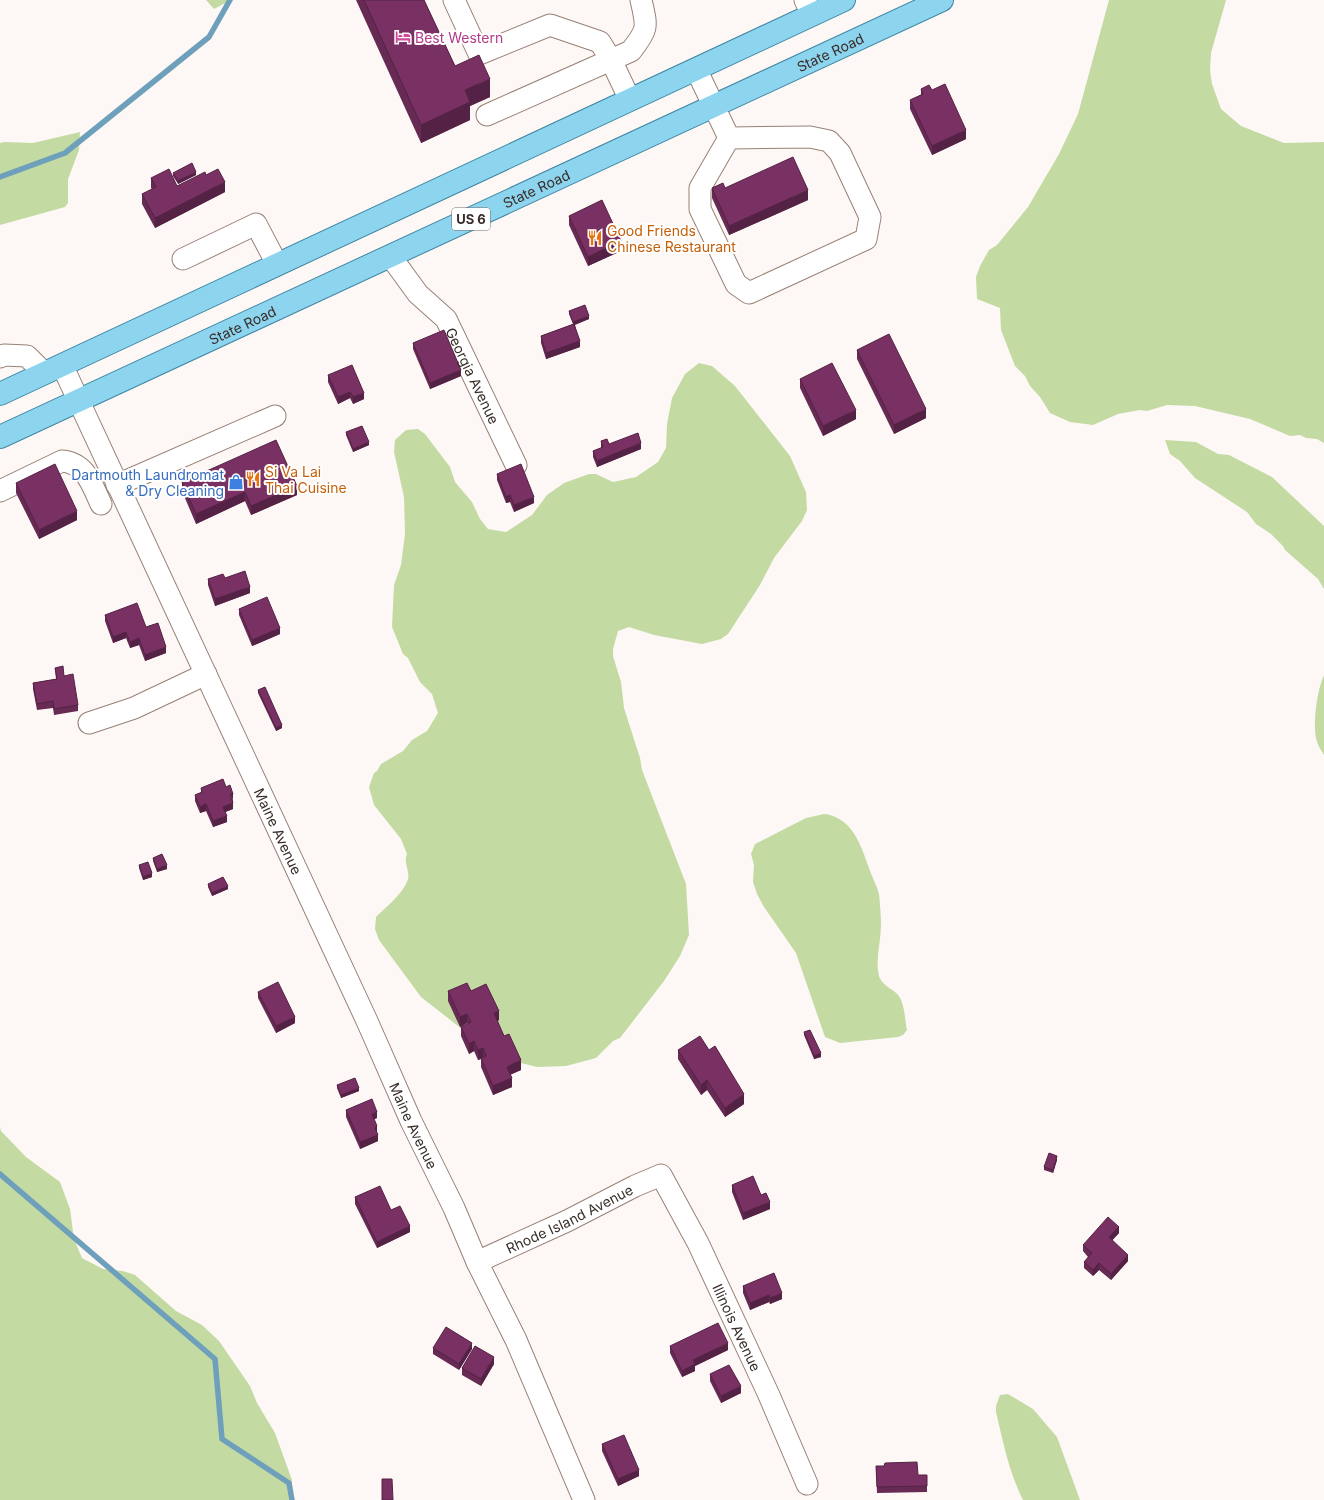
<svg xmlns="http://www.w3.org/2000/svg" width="1324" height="1500" viewBox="0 0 1324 1500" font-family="Inter,sans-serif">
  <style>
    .green { fill: #c4daa3 }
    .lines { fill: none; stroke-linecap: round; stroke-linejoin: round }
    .stream { stroke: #6e9fbb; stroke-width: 5.5 }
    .minor-casing { stroke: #988076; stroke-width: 23 }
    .major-casing { stroke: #3e87a3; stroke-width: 24 }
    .minor { stroke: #fff; stroke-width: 21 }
    .major { stroke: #8dd4ef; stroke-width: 22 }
    .wall { fill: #672a54 }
    .shaded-wall { fill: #542245 }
    .building { fill: #783162; stroke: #542245 }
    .labels { text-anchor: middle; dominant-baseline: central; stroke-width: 4; stroke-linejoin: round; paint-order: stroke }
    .shield { fill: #fff; stroke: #746c69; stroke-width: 1 }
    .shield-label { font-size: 13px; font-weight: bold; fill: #382d29 }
    .hotel-label { font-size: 14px; fill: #b23c85; stroke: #fff; text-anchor: start }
    .street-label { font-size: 14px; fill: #382d29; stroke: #fff }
    .food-label { font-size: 14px; fill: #c56008; stroke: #fff; text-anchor: start }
    .shop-label { font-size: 14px; fill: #366cbe; stroke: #fff; text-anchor: end }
  </style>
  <rect width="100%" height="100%" fill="#fdf8f5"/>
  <g class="green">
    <path d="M206,0H231L214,9Z"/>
    <path d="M1109,0H1226L1211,53L1210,70L1212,84L1221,109L1241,126L1284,143L1324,142V443L1317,439L1306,438L1300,435L1290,436L1250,419L1195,406L1167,405L1147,411L1140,410L1118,414L1093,425L1070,422L1050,413L1040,397L1030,386L1025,376L1015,366L1001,330L1000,308L977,299L976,277L980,266L989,250L997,245L1028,207L1059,154L1078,114Z"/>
    <path d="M80,132L79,150L68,179V203L65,207L0,225V143L5,142L33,143Z"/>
    <path d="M699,363L712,366L735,386L790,456L806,492L807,510L802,521L774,558L760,585L728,634L721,639L702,644L654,635L629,627L618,631L613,649V656L621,682L624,708L640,758L642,770L686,884L689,935L680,956L664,981L620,1038L613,1041L596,1058L566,1066L537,1067L513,1061L467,1033L421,997L379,940L375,929L376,917C386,907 404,893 408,879C410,871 403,862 407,854L401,839L374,805L369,787L374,773L377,771L381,764L403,751L412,740L427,731L438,713L432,694L420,682L408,658L403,654L392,627L394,585L401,565L405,534L404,497L394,452L395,440L406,430L418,429L425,434L450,467L455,482L472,502L480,519L488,529L506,532L532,515L547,495L564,483L589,474H596L613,482L636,477L658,462L666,448L667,424L672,398L685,374Z"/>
    <path d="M1165,440L1196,442L1218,454L1229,455L1272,477L1324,526V589L1318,579L1285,550L1283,546L1271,534L1256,524L1247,512L1195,478L1180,461L1170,454Z"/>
    <path d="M1324,675V755C1321,750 1317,744 1316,738C1313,720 1317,691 1324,675Z"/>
    <path d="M824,814C852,817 861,845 869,868C872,877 877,886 879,894C880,904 881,915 881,925C881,942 875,959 879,976C883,988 897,989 901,1000C905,1009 905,1021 907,1030L903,1035L898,1037L840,1043L825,1037L796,953L764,907L757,894L753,882L754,865L751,854L755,844L806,818Z"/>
    <path d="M0,1127L1,1131L26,1157L60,1182L70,1209L74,1239L82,1258L103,1269L123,1271L135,1275L176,1311L202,1325L219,1341L250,1386L257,1403L275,1433L292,1480V1500H0Z"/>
    <path d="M1008,1394L1033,1409L1057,1437L1080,1500H1023C1009,1472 1003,1442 996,1412V1406L1000,1395Z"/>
  </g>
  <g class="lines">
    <g class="stream">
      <path d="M0,177L65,153L209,37L230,0"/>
      <path d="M0,1174L215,1359L222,1439L289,1483L292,1500"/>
    </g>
    <g class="minor-casing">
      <g id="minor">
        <path d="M454,0L479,54L550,25L600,42L611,60L630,100"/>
        <path d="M805,0L812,15"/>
        <path d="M696,69L729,138L810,137L829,141L840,153L870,217L866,239L749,293L736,284L700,209V188L729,138"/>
        <path d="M487,115L631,51C649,28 647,27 641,0"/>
        <path id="s1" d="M391,257L418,294L446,319L516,465"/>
        <path d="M183,259L256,224L277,264"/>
        <path d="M0,357L4,355L27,356L44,373"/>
        <path id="s2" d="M62,365L367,1021L411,1121L454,1208L477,1262L516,1340L584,1500"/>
        <path d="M117,485L275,416"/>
        <path d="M0,491L62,461C86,463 92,485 101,504"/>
        <path d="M89,723L134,708L206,674"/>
        <path id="s3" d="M477,1262L567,1221L635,1186L661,1175L698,1243L768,1393L807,1484"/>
      </g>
    </g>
    <g class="major-casing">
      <g id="major">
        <path d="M0,394L844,0"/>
        <path id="s4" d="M0,437L942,0"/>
      </g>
    </g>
    <use href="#minor" class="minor"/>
    <use href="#major" class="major"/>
  </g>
  <g class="wall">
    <path d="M356,0H424L455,66L490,97L470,106V120L421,143Z"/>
    <path d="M921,89L932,90L966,139L932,155L910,109V100L921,95Z"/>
    <path d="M173,173L196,175L178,184L173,176Z"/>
    <path d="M206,175L225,192L155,228L142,204V194L152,189L151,188V178L177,186Z"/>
    <path d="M712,188H725L808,200L729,235L712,198Z"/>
    <path d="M569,216L621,251L588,266L569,225Z"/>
    <path d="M569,311L589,319L575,325L580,347L546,359L541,343V336L573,324L569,314Z"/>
    <path d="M413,343L461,376L430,389L413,349Z"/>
    <path d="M857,350L926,418L894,434L857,359Z"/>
    <path d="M328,375L364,399L353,404L350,398L338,404L328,382Z"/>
    <path d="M800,379L856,419L823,436L800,388Z"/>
    <path d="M346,432L369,445L353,452L346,435Z"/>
    <path d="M601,441L609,444L641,449L597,467L593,457V451L601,448Z"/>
    <path d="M497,474L534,503L514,512L510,502L506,503L497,480Z"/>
    <path d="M182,482L297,495L251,515L245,501L196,524L182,491Z"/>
    <path d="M16,483L77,520L39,539L16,493Z"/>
    <path d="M225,578L250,593L215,606L208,585V579Z"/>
    <path d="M239,609L280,634L252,646L239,615Z"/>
    <path d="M105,615L146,627L166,653L145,661L139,645L130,648L126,638L113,643L105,621Z"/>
    <path d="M55,668L64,676L78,705V711L54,715L53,708L37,710L33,689V683L56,679Z"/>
    <path d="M258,690L282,728L276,731L258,693Z"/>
    <path d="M226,787L233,800V809L225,812L227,822L213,827L206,811L200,813L195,801V795L201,793V788Z"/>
    <path d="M153,858L167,869L157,872L153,861Z"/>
    <path d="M139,865L152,877L143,880L139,868Z"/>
    <path d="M208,884L228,889L212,896L208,887Z"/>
    <path d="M448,991H471L499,1020L497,1021L504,1036L521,1070L510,1075L512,1087L493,1095L481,1067V1059L478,1060L474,1051L469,1054L461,1036V1027L468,1024L467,1023L460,1027L448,1001Z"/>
    <path d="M258,992L295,1023L276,1033L258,998Z"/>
    <path d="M804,1032L821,1057L814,1059L804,1035Z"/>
    <path d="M678,1050L744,1104L725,1117L707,1090L701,1095L678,1059Z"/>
    <path d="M337,1085L359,1091L341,1098L337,1088Z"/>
    <path d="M346,1110L377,1118L374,1119L377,1133L378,1141L360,1149L346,1117Z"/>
    <path d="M1057,1160L1053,1173L1044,1170V1167Z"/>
    <path d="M732,1185L761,1195L770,1209L743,1220L732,1192Z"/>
    <path d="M355,1197L410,1232L377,1248L355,1204Z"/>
    <path d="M1119,1233L1112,1240L1128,1261L1111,1280L1099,1270L1093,1276L1084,1268V1262L1088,1257L1083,1251V1245Z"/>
    <path d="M743,1286L782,1299L770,1304L769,1302L750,1310L743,1293Z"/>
    <path d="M670,1346L728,1350L695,1366V1371L682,1377L670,1353Z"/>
    <path d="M433,1348L472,1349L459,1370L433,1354Z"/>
    <path d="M494,1364L481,1386L462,1375V1368Z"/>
    <path d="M710,1374L741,1393L721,1403L710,1381Z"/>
    <path d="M602,1444L639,1476L618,1486L602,1451Z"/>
    <path d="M876,1466L918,1475H927V1492L877,1493Z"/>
  </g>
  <g class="shaded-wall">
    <path d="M490,79V97L470,106V120L421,143V125L465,90Z"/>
    <path d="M966,130V139L932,155V146Z"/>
    <path d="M196,172V175L178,184V181Z"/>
    <path d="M225,182V192L155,228V218Z"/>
    <path d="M808,190V200L729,235V226Z"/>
    <path d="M621,241V251L588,266V257Z"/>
    <path d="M589,316V319L573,325V322Z"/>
    <path d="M580,341V347L546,359V353Z"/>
    <path d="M461,370V376L430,389V383Z"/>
    <path d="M350,392V398L338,404V397Z"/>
    <path d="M364,393V399L353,404V397Z"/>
    <path d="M926,409V418L894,434V425Z"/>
    <path d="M856,410V419L823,436V426Z"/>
    <path d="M369,442V445L353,452V449Z"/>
    <path d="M641,443V449L597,467V461Z"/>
    <path d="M297,486V495L251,515V506Z"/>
    <path d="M245,492V501L196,524V514Z"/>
    <path d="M510,495V502L506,503V497Z"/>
    <path d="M534,497V503L514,512V505Z"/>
    <path d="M77,511V520L39,539V530Z"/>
    <path d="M250,587V593L215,606V599Z"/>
    <path d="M280,628V634L252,646V640Z"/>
    <path d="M126,632V638L113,643V637Z"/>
    <path d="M139,638V645L130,648V642Z"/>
    <path d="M166,647V653L145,661V655Z"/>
    <path d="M282,725V728L276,731V728Z"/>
    <path d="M230,794H233V800Z"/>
    <path d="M233,803V809L223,813V807Z"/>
    <path d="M206,804V811L200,813V807Z"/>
    <path d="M227,816V822L213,827V821Z"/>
    <path d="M167,865V869L157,872V869Z"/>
    <path d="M152,873V877L143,880V877Z"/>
    <path d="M228,886V889L212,896V893Z"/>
    <path d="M499,1011V1020L494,1023V1013Z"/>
    <path d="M467,1014V1023L460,1027V1017Z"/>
    <path d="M295,1017V1023L276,1033V1026Z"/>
    <path d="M474,1041V1051L469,1054V1044Z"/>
    <path d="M483,1048V1058L478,1060V1050Z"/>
    <path d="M821,1053V1057L814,1059V1056Z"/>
    <path d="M521,1060V1070L507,1076V1067Z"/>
    <path d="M512,1078V1087L493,1095V1086Z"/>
    <path d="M707,1080V1090L701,1095V1085Z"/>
    <path d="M359,1088V1091L341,1098V1095Z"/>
    <path d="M744,1094V1104L725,1117V1108Z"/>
    <path d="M377,1112V1118L372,1120V1114Z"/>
    <path d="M377,1126V1133L375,1134V1128Z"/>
    <path d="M378,1135V1141L360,1149V1142Z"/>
    <path d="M1057,1156V1160L1053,1173V1170Z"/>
    <path d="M770,1202V1209L743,1220V1213Z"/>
    <path d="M410,1226V1232L377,1248V1242Z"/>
    <path d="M1119,1227V1233L1109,1244V1237Z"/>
    <path d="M1128,1255V1261L1111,1280V1274Z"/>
    <path d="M1099,1263V1270L1093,1276V1270Z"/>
    <path d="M782,1293V1299L770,1304V1298Z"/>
    <path d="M769,1295V1302L750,1310V1303Z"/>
    <path d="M472,1343V1349L459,1370V1364Z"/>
    <path d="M728,1343V1350L695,1366V1371L682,1377V1371L693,1360Z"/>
    <path d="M494,1357V1364L481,1386V1379Z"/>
    <path d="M741,1386V1393L721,1403V1396Z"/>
    <path d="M639,1470V1476L618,1486V1479Z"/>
  </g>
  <g class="building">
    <path d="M364,0H424L455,66L479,55L490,79L465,90L470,102L421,125Z"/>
    <path d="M945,84L966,130L932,146L910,100L923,94L921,89L929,85L932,90Z"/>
    <path d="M793,157L808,190L729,226L712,188L723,183L725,188Z"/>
    <path d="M192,163L196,172L178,181L173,173Z"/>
    <path d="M169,169L177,186L205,172L206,175L218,169L225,182L155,218L142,194L156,187L151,178Z"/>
    <path d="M602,200L621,241L588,257L569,216Z"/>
    <path d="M585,305L589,316L573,322L569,311Z"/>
    <path d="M574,324L580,341L546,353L541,336Z"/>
    <path d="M444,330L461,370L430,383L413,343Z"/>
    <path d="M889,334L926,409L894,425L857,350Z"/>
    <path d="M832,363L856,410L823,426L800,379Z"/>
    <path d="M352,365L364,393L353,397L350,392L338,397L328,375Z"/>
    <path d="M362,426L369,442L353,449L346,432Z"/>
    <path d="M638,433L641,443L597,461L593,451L603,447L601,441L607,439L609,444Z"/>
    <path d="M276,440L297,486L251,506L245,492L196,514L182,482Z"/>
    <path d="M55,464L77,511L39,530L16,483Z"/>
    <path d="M521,464L534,497L514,505L510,495L506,497L497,474Z"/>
    <path d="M245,571L250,587L215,599L208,579L223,574L225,578Z"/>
    <path d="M267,597L280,628L252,640L239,609Z"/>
    <path d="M137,603L146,627L158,623L166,647L145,655L139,638L130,642L126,632L113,637L105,615Z"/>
    <path d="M63,666L64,676L73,674L78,705L54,709L53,701L37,704L33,683L57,679L55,668Z"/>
    <path d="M265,687L282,725L276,728L258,690Z"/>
    <path d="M223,779L226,787L230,785L233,794H230L233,803L223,807L227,816L213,821L206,804L200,807L195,795L202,792L201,788Z"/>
    <path d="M162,854L167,865L157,869L153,858Z"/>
    <path d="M148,862L152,873L143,877L139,865Z"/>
    <path d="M223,877L228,886L212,893L208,884Z"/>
    <path d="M278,982L295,1017L276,1026L258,992Z"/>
    <path d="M467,983L471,991L486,984L499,1011L494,1013L504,1036L509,1034L521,1060L507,1067L512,1078L493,1086L481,1058L486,1056L483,1048L478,1050L474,1041L469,1044L461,1027L471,1022L467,1014L460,1017L448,991Z"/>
    <path d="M810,1030L821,1053L814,1056L804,1032Z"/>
    <path d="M700,1036L709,1050L715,1046L744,1094L725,1108L707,1080L701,1085L678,1050Z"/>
    <path d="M355,1078L359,1088L341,1095L337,1085Z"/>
    <path d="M372,1099L377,1112L372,1114L377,1126L375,1128L378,1135L360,1142L346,1110Z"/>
    <path d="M1049,1153L1057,1156L1053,1170L1044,1167Z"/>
    <path d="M753,1176L761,1195L766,1193L770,1202L743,1213L732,1185Z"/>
    <path d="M380,1186L391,1210L400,1206L410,1226L377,1242L355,1197Z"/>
    <path d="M1108,1217L1119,1227L1109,1237L1128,1255L1111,1274L1099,1263L1093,1270L1084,1262L1092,1253L1083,1245Z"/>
    <path d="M774,1273L782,1293L770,1298L769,1295L750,1303L743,1286Z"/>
    <path d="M718,1323L728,1343L693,1360L695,1364L682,1371L670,1346Z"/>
    <path d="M446,1327L472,1343L459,1364L433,1348Z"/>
    <path d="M475,1346L494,1357L481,1379L462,1368Z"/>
    <path d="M729,1365L741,1386L721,1396L710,1374Z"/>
    <path d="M624,1435L639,1470L618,1479L602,1444Z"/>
    <path d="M917,1462L918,1475H927V1486L877,1487L876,1466H884L885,1463Z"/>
    <path d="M382,1479H392L393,1500H382Z"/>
  </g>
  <defs>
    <g id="hotel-bare" transform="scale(1.2)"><path d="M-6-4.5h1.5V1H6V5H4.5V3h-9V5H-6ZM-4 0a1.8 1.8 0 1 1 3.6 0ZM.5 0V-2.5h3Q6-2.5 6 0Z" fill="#d1479c" stroke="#fff" stroke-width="2.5" paint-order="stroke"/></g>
    <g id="restaurant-bare" transform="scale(1.2)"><path d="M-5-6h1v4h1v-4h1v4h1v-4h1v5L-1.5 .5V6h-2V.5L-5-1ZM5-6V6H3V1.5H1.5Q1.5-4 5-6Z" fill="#e8710a" stroke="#fff" stroke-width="2.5" paint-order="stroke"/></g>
    <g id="shop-bare" transform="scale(1.2)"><path d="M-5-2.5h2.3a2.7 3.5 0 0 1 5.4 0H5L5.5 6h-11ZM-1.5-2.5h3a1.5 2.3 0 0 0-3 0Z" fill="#3f7fe0" stroke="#fff" stroke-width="2.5" paint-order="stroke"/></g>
  </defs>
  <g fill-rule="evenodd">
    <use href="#hotel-bare" x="403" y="37"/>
    <use href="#restaurant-bare" x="595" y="238"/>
    <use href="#restaurant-bare" x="253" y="479"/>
    <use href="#shop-bare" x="236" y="482"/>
  </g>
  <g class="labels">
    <rect class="shield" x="452" y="208" width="38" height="22" rx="3"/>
    <g class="shield-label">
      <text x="471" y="219">US 6</text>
    </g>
    <g class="hotel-label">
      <text x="415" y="37">Best Western</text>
    </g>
    <g class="street-label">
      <text stroke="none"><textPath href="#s4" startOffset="915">State Road</textPath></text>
      <text stroke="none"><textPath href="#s4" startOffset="591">State Road</textPath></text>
      <text stroke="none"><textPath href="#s4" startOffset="267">State Road</textPath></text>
      <text stroke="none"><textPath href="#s1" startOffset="146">Georgia Avenue</textPath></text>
      <text stroke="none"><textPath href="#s2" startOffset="514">Maine Avenue</textPath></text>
      <text stroke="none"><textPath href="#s2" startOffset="838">Maine Avenue</textPath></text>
      <text stroke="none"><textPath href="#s3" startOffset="102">Rhode Island Avenue</textPath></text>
      <text stroke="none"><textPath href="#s3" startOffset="374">Illinois Avenue</textPath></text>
    </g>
    <g class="food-label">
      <text x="607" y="230">Good Friends<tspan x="607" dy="16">Chinese Restaurant</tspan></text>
      <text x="265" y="471">Si Va Lai<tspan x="265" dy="16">Thai Cuisine</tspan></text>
    </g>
    <g class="shop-label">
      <text x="224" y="474">Dartmouth Laundromat<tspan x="224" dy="16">&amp; Dry Cleaning</tspan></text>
    </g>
  </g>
</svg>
